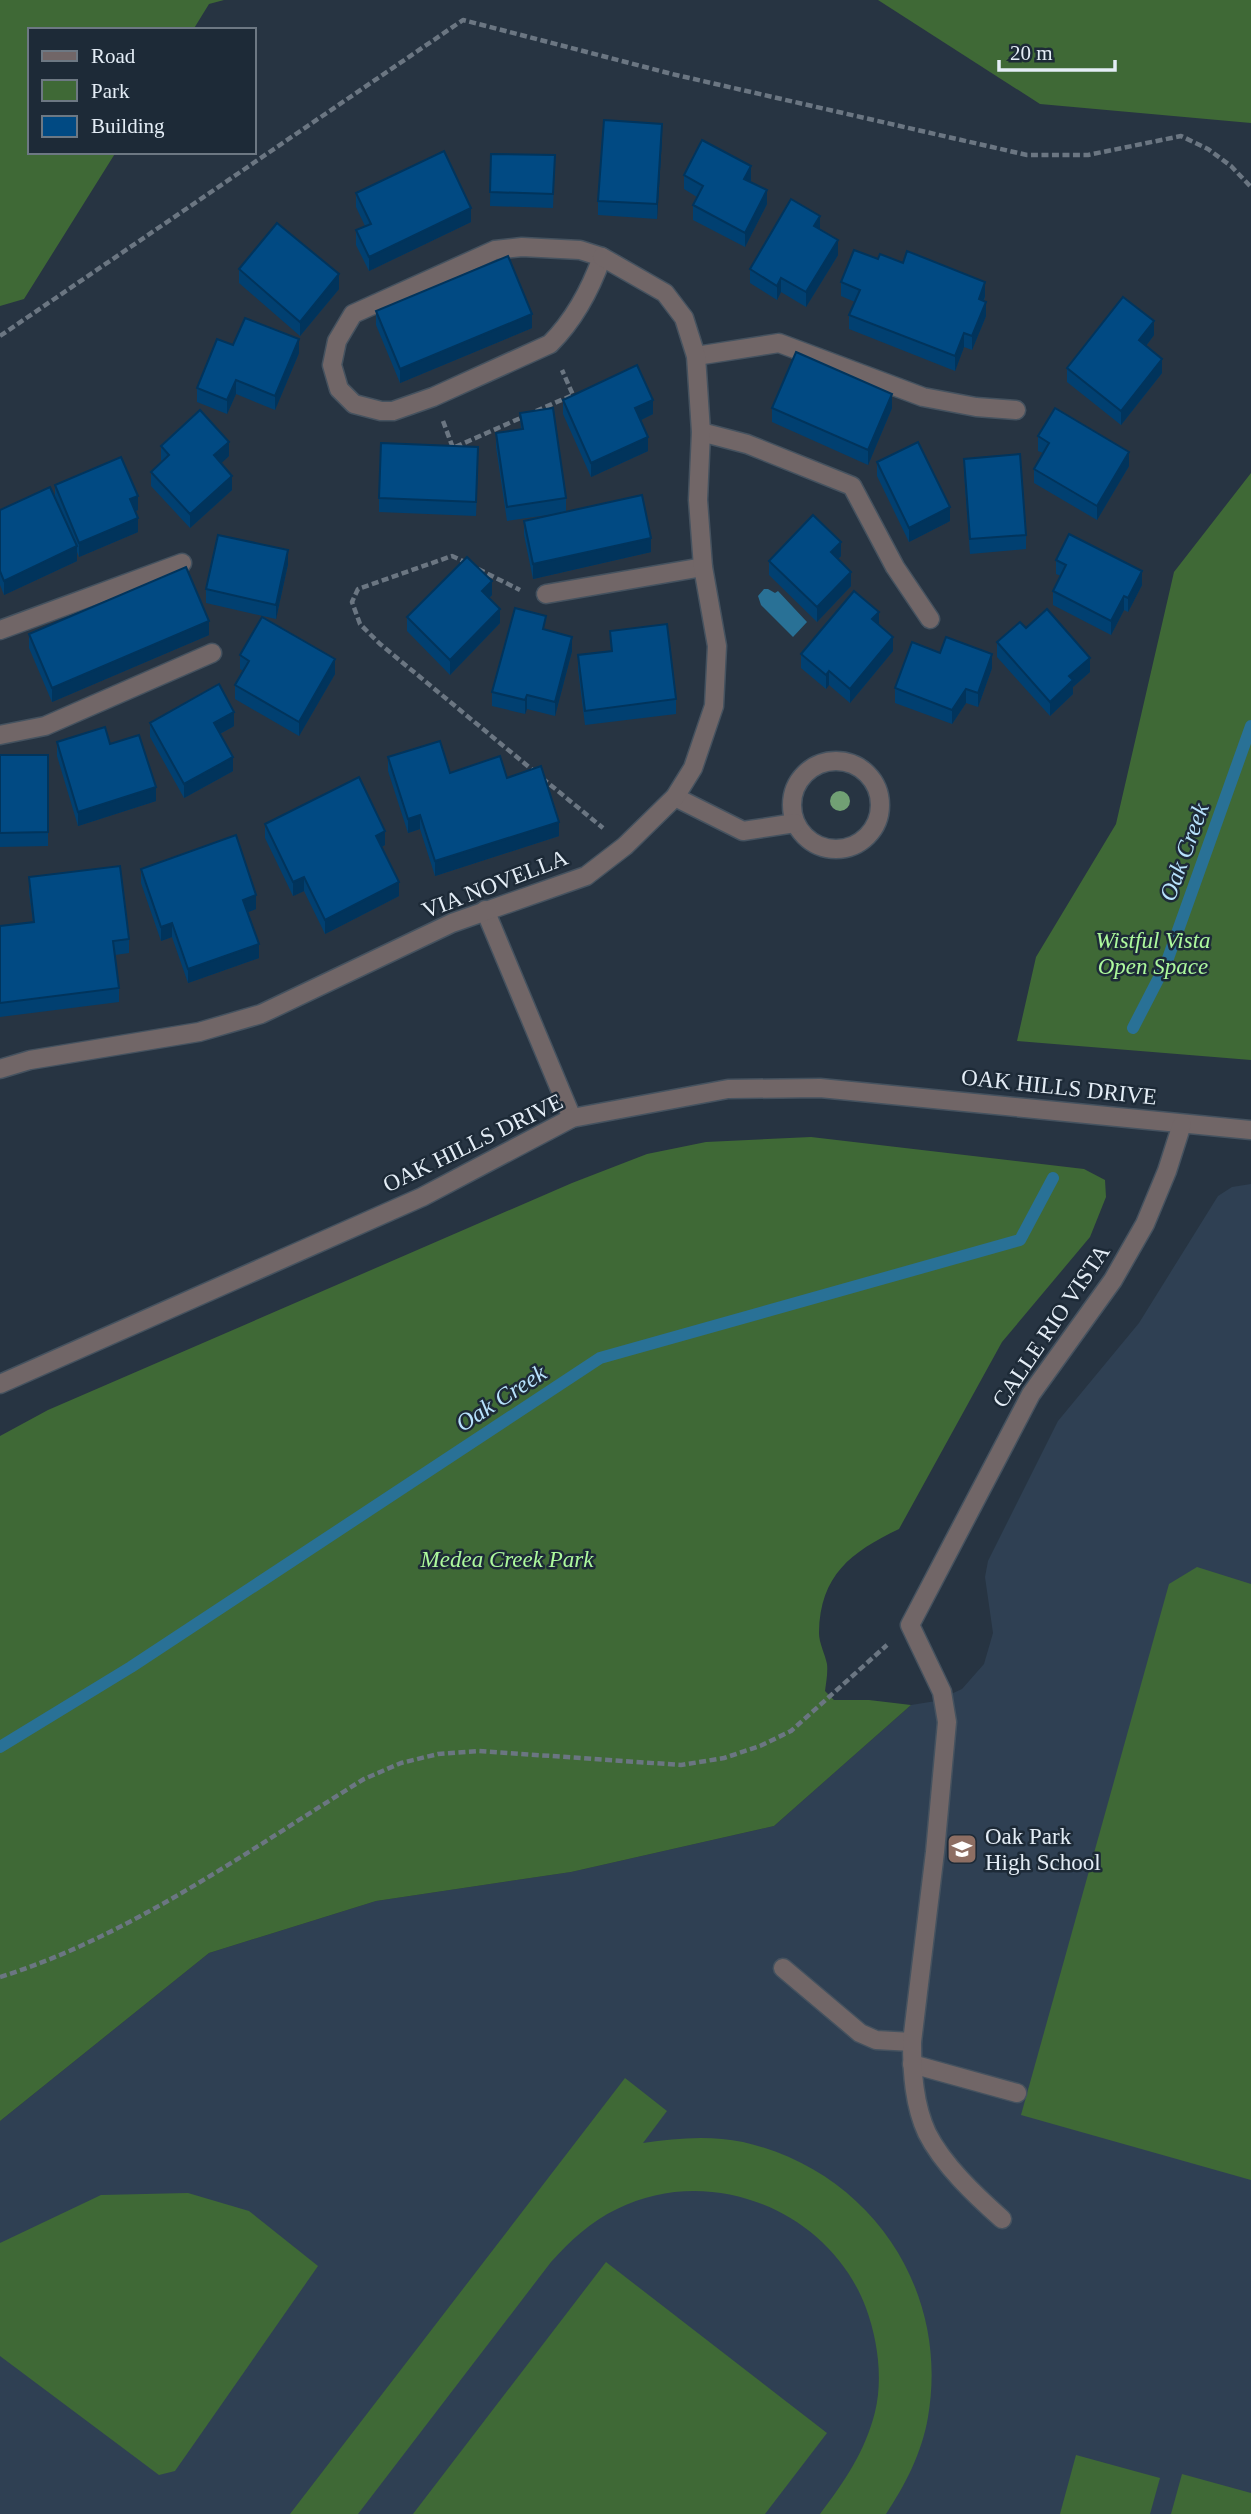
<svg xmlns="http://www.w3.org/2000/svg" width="1251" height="2514" viewBox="0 0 1251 2514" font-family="Georgia,serif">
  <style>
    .built { fill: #2f4053 }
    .green { fill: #3f6936 }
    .water { fill: #297196 }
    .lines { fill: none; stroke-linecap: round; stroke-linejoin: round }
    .stream { stroke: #297196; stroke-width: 12 }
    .minor-casing { stroke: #45525f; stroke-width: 21 }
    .path { stroke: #6b7682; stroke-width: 4.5; stroke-dasharray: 7 3.5; stroke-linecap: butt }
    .minor { stroke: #716667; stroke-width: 18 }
    .tree { fill: #71a074 }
    .wall { fill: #014071 }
    .shaded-wall { fill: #01345c }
    .building { fill: #014a83; stroke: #01345c; stroke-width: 2 }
    .labels { text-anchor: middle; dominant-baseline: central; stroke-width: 5; stroke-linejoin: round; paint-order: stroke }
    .street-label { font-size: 23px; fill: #e4edf6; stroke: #1d2a37 }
    .park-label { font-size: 23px; font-style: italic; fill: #adf99d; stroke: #1d2a37 }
    .poi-label { font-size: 23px; fill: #e4edf6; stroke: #1d2a37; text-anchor: start }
    .water-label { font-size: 24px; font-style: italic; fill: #b7e2fc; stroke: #1d2a37 }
  </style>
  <rect width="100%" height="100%" fill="#273442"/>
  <path class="built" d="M1251,1184V2514H0V2121L209,1953L376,1901L571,1872L774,1826L911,1705L936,1701L962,1689L984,1664L993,1633L985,1577L988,1561L1058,1421L1139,1323L1218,1196L1232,1187Z"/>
  <g class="green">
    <path d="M0,0H224L209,4L193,30H30V152H116L24,299L0,306Z"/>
    <path d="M878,0H1251V123L1040,104Z"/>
    <path d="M1251,473V1060L1017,1041L1036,957L1116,824L1174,572Z"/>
    <path d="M811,1137L1084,1169L1105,1180L1106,1197L1090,1237L1002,1342L899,1529C851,1552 820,1575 819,1633C819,1643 825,1654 827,1664C828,1673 826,1683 825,1691L834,1700H869L911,1705L774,1826L571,1872L376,1901L209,1953L0,2121V1436L48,1410L572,1183L647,1154L706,1142Z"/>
    <path d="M1197,1567L1251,1584V2180L1021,2115L1169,1584Z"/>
    <path d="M625,2078L667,2111L643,2143C676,2138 710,2135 743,2142C870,2171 950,2289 928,2417C922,2453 905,2485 886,2514H820C844,2482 865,2452 875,2412C883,2379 878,2341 866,2308C830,2211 711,2162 617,2209C590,2222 571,2240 551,2262L358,2514H290Z"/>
    <path d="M188,2193L249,2211L318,2266L175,2471L159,2475L0,2356V2243L101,2195Z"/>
    <path d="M606,2262L827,2433L765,2514H413Z"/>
    <path d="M1076,2455L1160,2478L1150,2514H1060Z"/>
    <path d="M1182,2474L1251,2493V2514H1171Z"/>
  </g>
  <path class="water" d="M764,589H768L775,593L778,591L807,622L793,637L761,605L758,596Z"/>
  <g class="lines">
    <g class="stream">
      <path d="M1133,1028L1166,964L1251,726"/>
      <path d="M0,1747L131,1667L600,1358L1020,1240L1053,1178"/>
    </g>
    <g class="minor-casing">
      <g id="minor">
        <path d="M522,247L580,250L602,257C591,288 574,320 550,344L433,397L393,411H381L354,404L339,389L332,365L337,341L353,314L495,250Z"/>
        <path d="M696,356L779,343L923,397L976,407L1016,410"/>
        <path d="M701,432L747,444L852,486L895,567L930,619"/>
        <path d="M546,594L703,567"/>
        <path d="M0,630L182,563"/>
        <path d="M0,735L45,726L212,653"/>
        <circle cx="836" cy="805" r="44"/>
        <path d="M675,797L743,831L795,823"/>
        <path d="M485,910L572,1118"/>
        <path d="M0,1069L30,1060L199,1032L261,1014L452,923L586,876L625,846L675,797L693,768L714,706L717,646L703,567L698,500L701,432L696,356L684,318L665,293L602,257"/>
        <path d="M0,1384L422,1197L572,1118L728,1089L820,1088L1251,1130"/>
        <path d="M783,1968L860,2033L876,2040L912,2042"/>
        <path d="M912,2064L1017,2093"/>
        <path d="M1002,2219C976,2196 943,2165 927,2133C914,2105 912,2072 912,2042L935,1852L947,1722L942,1692L910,1625L1031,1394L1113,1280L1145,1224L1167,1171L1182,1124"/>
      </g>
    </g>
    <g class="path">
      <path d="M0,336L463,20L672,74L1027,155H1088L1181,136L1208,149L1231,166L1251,187"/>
      <path d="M536,411L573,395L562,370"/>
      <path d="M443,421L453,448L525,416"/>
      <path d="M467,563L452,556L358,589L352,602L360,624L380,644L535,772"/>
      <path d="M478,569L520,590"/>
      <path d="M542,778L603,828"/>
      <path d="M0,1977C129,1937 249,1850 364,1779L401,1763L438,1754L479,1751L681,1765L724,1758L760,1746L791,1731L887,1645"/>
    </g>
    <use href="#minor" class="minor"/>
  </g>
  <circle class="tree" cx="840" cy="801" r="10"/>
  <g class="wall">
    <path d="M662,138L657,219L598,215V201Z"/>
    <path d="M491,154L555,155L553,208L490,206Z"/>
    <path d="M684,175L751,180L750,182L767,204L745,247L693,220V205L697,197L684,189Z"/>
    <path d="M356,193L471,222L369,271L356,245V230L365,226L356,207Z"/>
    <path d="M820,229L838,255L806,307L781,292L777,300L750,283V269Z"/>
    <path d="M878,259L985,296L984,301L986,316L972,350L964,347L955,371L849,329V315L855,302L841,296V282Z"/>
    <path d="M239,269L339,289L300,336L239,283Z"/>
    <path d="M376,311L532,328L400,383L376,325Z"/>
    <path d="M1154,335L1146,346L1162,373L1121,425L1067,382V368Z"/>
    <path d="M233,345L299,353L275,410L236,394L227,414L197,402V388Z"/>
    <path d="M563,400L653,414L641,420L648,451L591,477L563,414Z"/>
    <path d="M772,408H892L868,465L772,422Z"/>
    <path d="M520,413L566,498V512L651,552L533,579L524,535V521L562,513L507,521L496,447V433L521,430Z"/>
    <path d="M1038,436L1129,466L1097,520L1034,483V469L1043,453L1038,451Z"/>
    <path d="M161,446L229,456L221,463L232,490L190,528L151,486V472L162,461L161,460Z"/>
    <path d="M964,459L1026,535V549L970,554L964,473Z"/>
    <path d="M478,462L476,516L379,512V498Z"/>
    <path d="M877,462L950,521L909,542L877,476Z"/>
    <path d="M55,485L138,510L135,511L138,532L79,557L77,552V561L4,595L0,585V510L55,498Z"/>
    <path d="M841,556L838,559L851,586L817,622L769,575V561Z"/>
    <path d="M1056,560L1142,585L1128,612L1124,610L1111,635L1053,605V591L1061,576L1056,574Z"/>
    <path d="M288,564L276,619L206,603V589Z"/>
    <path d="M492,595L489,598L500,623L450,675L407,631V617Z"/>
    <path d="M879,625L893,651L850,703L829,685L826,689L801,668V654Z"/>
    <path d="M1026,628L1090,672L1073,687V694L1050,716L997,657V642Z"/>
    <path d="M546,630L572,651L555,716L527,709L525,714L492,706V692Z"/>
    <path d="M610,631L676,699V714L585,725L578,669V655L611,651Z"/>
    <path d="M29,634L209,635L52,702L29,648Z"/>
    <path d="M940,653L992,668L978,707L966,703L952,724L895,703V688Z"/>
    <path d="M240,655L335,674L299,736L235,699V685L243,671L240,669Z"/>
    <path d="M150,723L234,726L220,734L233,771L184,798L150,737Z"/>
    <path d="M57,742L110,744L156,801L78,826L57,756Z"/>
    <path d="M0,755H48V846L0,847Z"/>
    <path d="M388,757L450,773L507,778L559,836L435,876L420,829L408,833L388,771Z"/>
    <path d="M265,824L385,845L381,847L399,896L325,934L304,891L293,896L265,838Z"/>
    <path d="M141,869L256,909L248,912L259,958L188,983L172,937L161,941L141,883Z"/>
    <path d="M29,877L129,939V953L115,955L119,988V1002L0,1017V927L33,922L29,892Z"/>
  </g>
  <g class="shaded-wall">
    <path d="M662,124V138L657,219V204Z"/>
    <path d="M751,166V180L744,193V179Z"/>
    <path d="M767,190V204L745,247V233Z"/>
    <path d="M471,208V222L369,271V257Z"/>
    <path d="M820,216V230L814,226Z"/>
    <path d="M838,240V255L806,307V292Z"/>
    <path d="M339,274V289L300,336V322Z"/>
    <path d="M781,278V292L777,300V286Z"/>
    <path d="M985,282V296L979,313V299Z"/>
    <path d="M986,302V316L972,350V336Z"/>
    <path d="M532,314V328L400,383V369Z"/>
    <path d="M1154,321V335L1139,355V340Z"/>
    <path d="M964,333V347L955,371V356Z"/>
    <path d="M299,339V353L275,410V396Z"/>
    <path d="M1162,359V373L1121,425V411Z"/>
    <path d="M236,380V394L227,414V400Z"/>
    <path d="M892,394V408L868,465V450Z"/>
    <path d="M653,400V414L635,423V408Z"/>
    <path d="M648,437V451L591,477V463Z"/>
    <path d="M229,442V456L214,470V455Z"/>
    <path d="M1129,452V466L1097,520V506Z"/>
    <path d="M232,476V490L190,528V514Z"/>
    <path d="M138,496V510L130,513V499Z"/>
    <path d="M950,507V521L909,542V528Z"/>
    <path d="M138,518V532L79,557V543Z"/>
    <path d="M651,538V552L533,579V564Z"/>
    <path d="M841,542V556L831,566V552Z"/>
    <path d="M77,546V561L4,595V581Z"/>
    <path d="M288,550V564L276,619V605Z"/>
    <path d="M1142,571V585L1128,612V598Z"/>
    <path d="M851,572V586L817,622V607Z"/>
    <path d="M492,581V595L482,605V591Z"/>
    <path d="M1124,596V610L1111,635V621Z"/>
    <path d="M500,609V623L450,675V660Z"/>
    <path d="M879,612V626L872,619Z"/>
    <path d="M209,621V635L52,702V688Z"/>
    <path d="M572,637V651L555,716V702Z"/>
    <path d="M893,637V651L850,703V689Z"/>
    <path d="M992,654V668L978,707V693Z"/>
    <path d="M1090,658V672L1073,687V694L1050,716V702L1069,676Z"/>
    <path d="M335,659V674L299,736V722Z"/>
    <path d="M829,671V685L826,689V675Z"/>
    <path d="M966,689V703L952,724V710Z"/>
    <path d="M527,695V709L525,714V700Z"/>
    <path d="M234,712V726L214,737V723Z"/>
    <path d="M233,757V771L184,798V784Z"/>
    <path d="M156,787V801L78,826V812Z"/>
    <path d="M420,815V829L408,833V819Z"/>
    <path d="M559,822V836L435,876V861Z"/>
    <path d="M385,831V845L376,850V836Z"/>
    <path d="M304,877V891L293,896V882Z"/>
    <path d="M399,882V896L325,934V920Z"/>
    <path d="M256,895V909L243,914V900Z"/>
    <path d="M172,923V937L161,941V927Z"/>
    <path d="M259,944V958L188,983V969Z"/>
  </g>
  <g class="building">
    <path d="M604,120L662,124L657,204L598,201Z"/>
    <path d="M702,140L751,166L744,179L767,190L745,233L693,205L703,186L684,175Z"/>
    <path d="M444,151L471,208L369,257L356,230L371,224L356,193Z"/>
    <path d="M491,154L555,155L553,194L490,192Z"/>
    <path d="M791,199L820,216L814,226L838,240L806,292L781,278L777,286L750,269Z"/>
    <path d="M277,223L339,274L300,322L239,269Z"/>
    <path d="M854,250L878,259L880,254L903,263L907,251L985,282L979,299L986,302L972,336L964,333L955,356L849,315L860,290L841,282Z"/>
    <path d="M508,256L532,314L400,369L376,311Z"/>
    <path d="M1123,297L1154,321L1139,340L1162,359L1121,411L1067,368Z"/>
    <path d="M245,318L299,339L275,396L236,380L227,400L197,388L217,339L233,345Z"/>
    <path d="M796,352L892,394L868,450L772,408Z"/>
    <path d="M637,365L653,400L635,408L648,437L591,463L563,400Z"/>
    <path d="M553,408L566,498L507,507L496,433L523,429L520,413Z"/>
    <path d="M1055,408L1129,452L1097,506L1034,469L1049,443L1038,436Z"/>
    <path d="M200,410L229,442L214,455L232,476L190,514L151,472L169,455L161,446Z"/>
    <path d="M918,442L950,507L909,528L877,462Z"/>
    <path d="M381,443L478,447L476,502L379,498Z"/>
    <path d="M1020,454L1026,535L970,539L964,459Z"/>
    <path d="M121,457L138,496L130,499L138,518L79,543L55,485Z"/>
    <path d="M50,487L77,546L4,581L0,571V510Z"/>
    <path d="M642,495L651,538L533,564L524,521Z"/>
    <path d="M813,515L841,542L831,552L851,572L817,607L769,561Z"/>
    <path d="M1069,534L1142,571L1128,598L1124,596L1111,621L1053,591L1066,565L1056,560Z"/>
    <path d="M218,535L288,550L276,605L206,589Z"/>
    <path d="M467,557L492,581L482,591L500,609L450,660L407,617Z"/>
    <path d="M186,567L209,621L52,688L29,634Z"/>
    <path d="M854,591L879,612L872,619L893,637L850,689L829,671L826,675L801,654Z"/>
    <path d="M515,608L546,616L543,629L572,637L555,702L527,695L525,700L492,692Z"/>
    <path d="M1047,609L1090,658L1069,676L1073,680L1050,702L997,642L1020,622L1026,628Z"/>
    <path d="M262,617L335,659L299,722L235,685L249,661L240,655Z"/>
    <path d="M667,624L676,699L585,711L578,655L612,651L610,631Z"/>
    <path d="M946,637L992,654L978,693L966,689L952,710L895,688L912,642L940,653Z"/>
    <path d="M219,684L234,712L214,723L233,757L184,784L150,723Z"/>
    <path d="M105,727L110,744L139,735L156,787L78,812L57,742Z"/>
    <path d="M440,741L450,773L500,756L507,778L541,766L559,822L435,861L420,815L408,819L388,757Z"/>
    <path d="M0,755H48V832L0,833Z"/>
    <path d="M359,777L385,831L376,836L399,882L325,920L304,877L293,882L265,824Z"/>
    <path d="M236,835L256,895L243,900L259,944L188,969L172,923L161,927L141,869Z"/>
    <path d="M120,866L129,939L113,941L119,988L0,1003V926L34,922L29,877Z"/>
  </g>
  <defs>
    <g id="school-square" transform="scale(1.575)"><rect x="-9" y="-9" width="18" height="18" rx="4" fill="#8d6e63" stroke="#1d2a37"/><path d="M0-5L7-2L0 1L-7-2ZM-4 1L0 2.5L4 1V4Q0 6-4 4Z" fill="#fff"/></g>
  </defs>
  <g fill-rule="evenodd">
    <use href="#school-square" x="962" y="1849"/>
  </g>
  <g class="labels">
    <g class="street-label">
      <text transform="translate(495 884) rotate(-21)">VIA NOVELLA</text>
      <text transform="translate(1059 1087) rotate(6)">OAK HILLS DRIVE</text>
      <text transform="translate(473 1143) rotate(-26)">OAK HILLS DRIVE</text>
      <text transform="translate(1051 1326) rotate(-56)">CALLE RIO VISTA</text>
    </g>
    <g class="park-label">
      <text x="1153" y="940">Wistful Vista<tspan x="1153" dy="26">Open Space</tspan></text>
      <text x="507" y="1559">Medea Creek Park</text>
    </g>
    <g class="poi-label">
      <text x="985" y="1836">Oak Park<tspan x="985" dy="26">High School</tspan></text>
    </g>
    <g class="water-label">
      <text transform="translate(1184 852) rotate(-70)">Oak Creek</text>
      <text transform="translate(501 1398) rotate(-33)">Oak Creek</text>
    </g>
  </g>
  <rect x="28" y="28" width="228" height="126" fill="#1d2a37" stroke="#6d7883" stroke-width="2"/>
  <rect x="42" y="51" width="35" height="10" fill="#716667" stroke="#6d7883" stroke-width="2"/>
  <text x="91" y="63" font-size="21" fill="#e4edf6">Road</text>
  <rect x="42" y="80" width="35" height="21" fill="#3f6936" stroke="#6d7883" stroke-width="2"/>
  <text x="91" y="98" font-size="21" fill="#e4edf6">Park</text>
  <rect x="42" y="116" width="35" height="21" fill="#014a83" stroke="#6d7883" stroke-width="2"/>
  <text x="91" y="133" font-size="21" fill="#e4edf6">Building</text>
  <path d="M999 60v10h116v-10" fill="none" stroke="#e4edf6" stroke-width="3.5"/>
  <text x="1010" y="60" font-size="21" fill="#e4edf6" stroke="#1d2a37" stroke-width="5" paint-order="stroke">20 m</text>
</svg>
